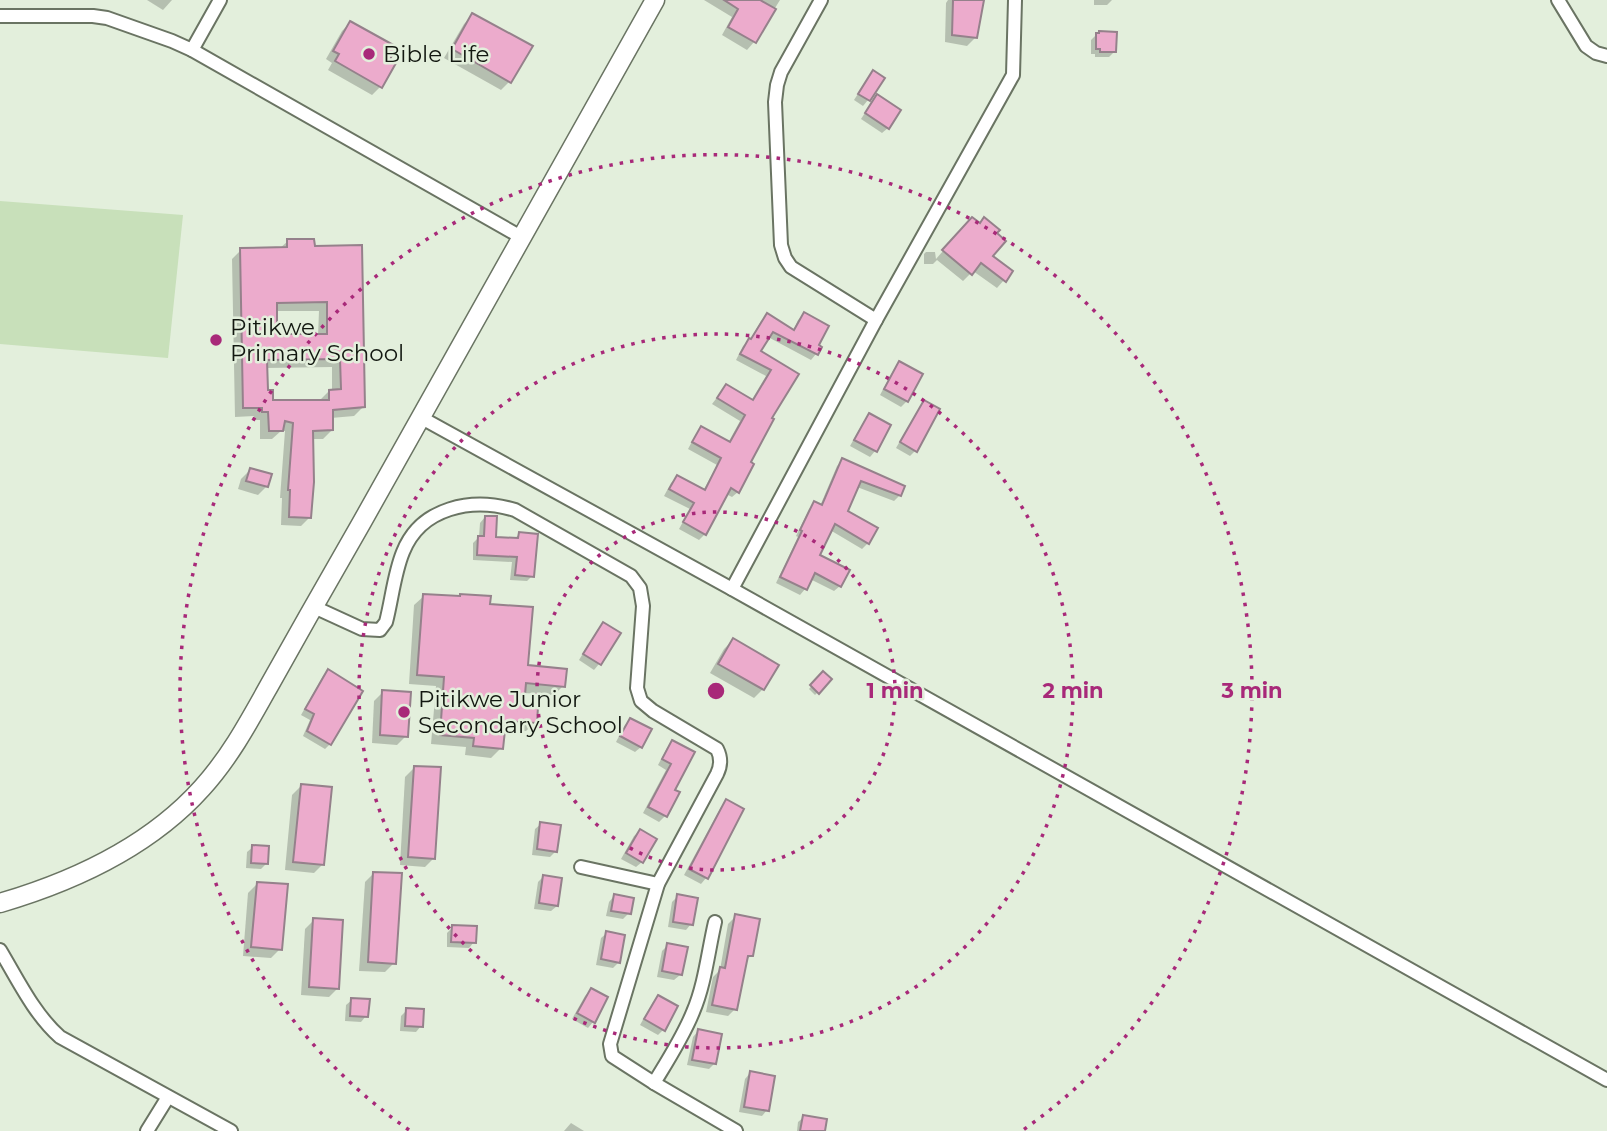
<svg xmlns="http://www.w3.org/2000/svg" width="1607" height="1131" viewBox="0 0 1607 1131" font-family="Montserrat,sans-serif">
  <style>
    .green { fill: #c8e0ba }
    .shadow { fill: #0003; fill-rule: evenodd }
    .building { fill: #ecabcc; stroke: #95818b; stroke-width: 2; fill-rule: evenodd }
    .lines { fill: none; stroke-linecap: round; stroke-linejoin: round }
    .street-casing { stroke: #6a7463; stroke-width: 16 }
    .secondary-casing { stroke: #6a7463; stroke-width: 21 }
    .street { stroke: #fff; stroke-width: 12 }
    .secondary { stroke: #fff; stroke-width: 18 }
    .ring { fill: none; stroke: #a82979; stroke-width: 3.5; stroke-dasharray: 3.5 7 }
    .poi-dot { fill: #a82979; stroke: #e3efdc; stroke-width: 2.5 }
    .labels { text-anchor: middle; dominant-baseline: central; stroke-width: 5; stroke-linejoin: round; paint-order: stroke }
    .poi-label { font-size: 23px; fill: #121710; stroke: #e3efdc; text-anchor: start }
    .centre { fill: #a82979; stroke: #e3efdc; stroke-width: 3.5 }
    .ring-label { font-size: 21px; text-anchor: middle; font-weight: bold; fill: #a82979; stroke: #e3efdc; stroke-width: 5; stroke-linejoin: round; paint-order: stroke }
  </style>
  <rect width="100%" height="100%" fill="#e3efdc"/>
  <path class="green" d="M0,201L183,215L168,358L0,344Z"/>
  <g class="shadow">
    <path d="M147,0H172L163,10Z"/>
    <path d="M704,0H780L754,42L747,50L722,35L732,17Z"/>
    <path d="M948,0H983L976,37L967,46L945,42L946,3Z"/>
    <path d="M1090,0H1112L1107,5H1094V0Z"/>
    <path d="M473,15L510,81L501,90L444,58L464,24Z"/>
    <path d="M350,23L388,60L381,86L372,95L328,70L332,63L326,59L342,31Z"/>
    <path d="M1097,34L1115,51L1109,57H1095V54H1091V40Z"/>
    <path d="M868,78H883L868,100L863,106L854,100Z"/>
    <path d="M877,97L888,128L882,133L861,119L872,102Z"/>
    <path d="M964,227L1004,280L997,288L973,271L963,281L937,260L933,264H924V254L926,252H935L936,259Z"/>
    <path d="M313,240L363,407L354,416L331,418L332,430L323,439H311L310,517L301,526L281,525L282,498H280L285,431H281L272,439H260V420H253L254,416L235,417L232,259L241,250L279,249L288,241ZM275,311H319L318,336H275ZM332,367V391H329L320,400L272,402L266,392V368Z"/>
    <path d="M767,315L793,331L798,320L804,315L817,346L816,354L811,360L768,337L759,352L797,374L770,419L748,463L738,492L732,497L726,494L705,534L699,540L679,529L690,509L664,496L671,483L677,477L703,491L717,465L688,449L696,434L702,428L728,443L740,421L712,404L726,386L751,401L766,376L736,360L743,346L750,340L761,321Z"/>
    <path d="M899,364L907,401L901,407L880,395L894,369Z"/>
    <path d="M925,402L915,451L910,456L896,448L919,408Z"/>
    <path d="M869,415L889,426L875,451L870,457L850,446L864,421Z"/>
    <path d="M843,460L900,495L894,501L857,487L846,512L868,543L862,549L830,530L818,555L840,586L834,591L810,579L805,589L800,595L776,583L798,537L796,536L809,509L815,503L820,506L837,466Z"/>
    <path d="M250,470L267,486L258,495L238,489L241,479Z"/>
    <path d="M485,517L494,539H514L520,534L532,576L527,581L510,580L512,562L473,560V543L479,537L480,523Z"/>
    <path d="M424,596L489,605L526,666L563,686L554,695L524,693L522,708L535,722L526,731L503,730L501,748L491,758L465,755L466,747L431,744L436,686L409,684L414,605Z"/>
    <path d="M603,624L618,633L599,664L594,670L579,660L598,629Z"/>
    <path d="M733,640L763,689L754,698L710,673L724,649Z"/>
    <path d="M328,671L330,744L325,749L303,736L310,720L301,715L323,676Z"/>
    <path d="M823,673L830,680L815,695L809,689Z"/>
    <path d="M383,692L406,736L397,745L372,743L374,701Z"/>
    <path d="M631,720L641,747L635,752L616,742L625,725Z"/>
    <path d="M672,743L673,790L678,793L665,816L659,822L643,813L666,770L658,765L667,748Z"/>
    <path d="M414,768L434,858L425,867L400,865L405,777Z"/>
    <path d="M301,786L323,864L314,873L285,870L292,795Z"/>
    <path d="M727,801L742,810L706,878L701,884L684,875L721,807Z"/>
    <path d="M541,824L556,851L550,857L532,855L535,829Z"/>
    <path d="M640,831L642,862L636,867L621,859L634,836Z"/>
    <path d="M253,847L267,863L261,869L246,868L247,852Z"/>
    <path d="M374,873L394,963L385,972L359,971L365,882Z"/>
    <path d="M543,877L557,906L551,911L534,909L538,882Z"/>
    <path d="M257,884L280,949L271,958L243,956L248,893Z"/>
    <path d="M614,896L629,913L623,919L606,916L609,902Z"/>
    <path d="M678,896L691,924L686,930L668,927L672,902Z"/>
    <path d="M736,916L751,955L746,961L735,1009L728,1016L706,1012L713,977L720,970L728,924Z"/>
    <path d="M314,920L338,988L329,997L301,995L305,929Z"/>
    <path d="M453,927L474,942L469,948L447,947V933Z"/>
    <path d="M607,933L619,962L613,968L596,965L601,938Z"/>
    <path d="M668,945L680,975L674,980L657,977L662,951Z"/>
    <path d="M591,990L606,998L593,1022L588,1028L572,1019L585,996Z"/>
    <path d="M659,997L663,1030L658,1035L640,1025L653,1002Z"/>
    <path d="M352,1000L366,1016L361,1022L345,1021L346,1005Z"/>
    <path d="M407,1010L421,1026L416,1032L400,1031L401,1016Z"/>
    <path d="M698,1031L715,1063L709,1069L687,1065L693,1037Z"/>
    <path d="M750,1073L767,1110L762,1116L739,1112L745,1079Z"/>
    <path d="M804,1117L823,1131H797L798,1122Z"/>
    <path d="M571,1123L584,1131H564Z"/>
  </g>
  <g class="building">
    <path d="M724,0H760L776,9L756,43L728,27L738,9Z"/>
    <path d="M953,0H984L977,38L952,35Z"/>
    <path d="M472,13L533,46L511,83L452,49Z"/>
    <path d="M350,21L397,47L390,59L396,63L382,88L335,61L339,54L333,51Z"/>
    <path d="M1099,31L1117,32L1116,52H1100V49H1096V33H1099Z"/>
    <path d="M873,70L885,78L870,101L858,94Z"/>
    <path d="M877,94L901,110L889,129L865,113Z"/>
    <path d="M972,217L980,223L984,217L1000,230L997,233L1006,241L993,256L1013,271L1006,282L981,263L972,275L942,250Z"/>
    <path d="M287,239H314L315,246L362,245L365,407L333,410V430L313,431L314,482L311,518L289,517L290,490H288L293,423L285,421L283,431H269L268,412H262V408H243L240,248L287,247ZM327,302V334H277V303ZM340,359L341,389L329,390V400H273V390H268L267,360Z"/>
    <path d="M804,312L829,326L819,345L822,347L818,355L773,332L761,351L799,374L772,418L774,419L751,462L754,464L739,493L731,488L706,535L683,522L694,503L669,489L677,475L705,490L721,458L692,442L701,426L730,442L745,415L717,398L726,384L753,400L771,370L740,354L749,338L751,339L767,313L794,330Z"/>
    <path d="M899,361L923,374L908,402L884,389Z"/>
    <path d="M924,400L940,409L917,452L900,442Z"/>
    <path d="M869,413L891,425L877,452L854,440Z"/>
    <path d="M842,458L905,486L901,496L861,481L848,511L878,528L869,544L835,524L820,555L850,570L841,587L815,573L807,590L780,577L802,531L800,530L814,501L822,505Z"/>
    <path d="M250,468L272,474L268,487L246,481Z"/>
    <path d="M485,516H497L496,537L518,538L519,532L538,534L534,577L515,575L517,557L477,555L478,536H484Z"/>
    <path d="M423,594L460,596V594L491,596L490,604L533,607L528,665L567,669L565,687L526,683L524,706L538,707L537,723L506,721L503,749L473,746L474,738L440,735L444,677L417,675Z"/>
    <path d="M603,622L621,633L601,665L583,654Z"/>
    <path d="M733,638L779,665L764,690L718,664Z"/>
    <path d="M328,669L363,691L331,745L307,731L314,714L305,709Z"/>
    <path d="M823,671L832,679L819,694L810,685Z"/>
    <path d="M382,690L411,692L408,737L380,735Z"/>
    <path d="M630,718L652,729L642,748L620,736Z"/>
    <path d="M672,740L695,752L675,790L680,792L667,817L648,807L671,764L662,759Z"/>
    <path d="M414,766L441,767L435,859L408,857Z"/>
    <path d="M301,784L332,787L324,865L293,862Z"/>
    <path d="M726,799L744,809L708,879L689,869Z"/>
    <path d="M540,822L561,825L557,852L537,849Z"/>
    <path d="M640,829L657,839L643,863L626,853Z"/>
    <path d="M252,845L269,846L268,864L251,863Z"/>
    <path d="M373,872L402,873L396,964L368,962Z"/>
    <path d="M543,875L562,878L558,906L539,903Z"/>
    <path d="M257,882L288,884L282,950L251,947Z"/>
    <path d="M614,894L634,898L631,914L611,911Z"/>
    <path d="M677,894L698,898L693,925L673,922Z"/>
    <path d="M735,914L760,919L753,956H748L737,1010L712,1005L720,967L725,968Z"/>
    <path d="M313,918L343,920L339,989L309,987Z"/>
    <path d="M452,925L477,926L476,943L451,942Z"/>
    <path d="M606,931L625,935L620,963L601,959Z"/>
    <path d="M667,943L688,947L682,975L662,971Z"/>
    <path d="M591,988L608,997L595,1023L577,1013Z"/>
    <path d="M658,995L678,1006L665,1031L644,1019Z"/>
    <path d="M351,998L370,999L368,1017L350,1016Z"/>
    <path d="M406,1008L424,1009L423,1027L405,1026Z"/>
    <path d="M698,1029L722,1034L716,1064L692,1060Z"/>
    <path d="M750,1071L775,1076L769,1111L744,1107Z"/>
    <path d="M803,1115L827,1119L825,1131H800Z"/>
  </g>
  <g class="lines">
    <g class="street-casing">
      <g id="street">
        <path d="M821,0L781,72L777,85L775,102L781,245L785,258L791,267L876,320"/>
        <path d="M1558,0L1586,46L1596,53L1607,56"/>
        <path d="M0,16H93L107,18L172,41L192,50L521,237"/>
        <path d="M192,50L220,0"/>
        <path d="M420,417L732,589L1607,1080"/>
        <path d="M732,589L876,320L1013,75L1015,0"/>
        <path d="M314,607L362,629L380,630L386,622C392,599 394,574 403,552C421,507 472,497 515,510L631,576L640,588L643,606L637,688L641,701L653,711L717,749C721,757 721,766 717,774L658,884L610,1044L612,1056L654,1083L736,1131"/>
        <path d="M581,867L658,884"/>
        <path d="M0,950C18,980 34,1014 60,1037L231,1131"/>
        <path d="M654,1083C668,1060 683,1037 693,1012C705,984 708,952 715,922"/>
        <path d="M147,1131L168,1097"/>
      </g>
    </g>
    <g class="secondary-casing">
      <path id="secondary" d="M0,903C75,881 149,847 202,788C232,755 252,716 274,677C303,625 332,574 362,522C459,348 557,174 655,0"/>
    </g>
    <use href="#street" class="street"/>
    <use href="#secondary" class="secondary"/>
  </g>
  <g class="ring">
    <circle cx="716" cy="691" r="179"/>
    <circle cx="716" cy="691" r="357"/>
    <path d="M409 1130A536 536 0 1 1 1023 1130"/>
  </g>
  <g class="poi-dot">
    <circle cx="369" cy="54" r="7"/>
    <circle cx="216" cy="340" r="7"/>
    <circle cx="404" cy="712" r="7"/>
  </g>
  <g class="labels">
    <g class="poi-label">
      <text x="383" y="54">Bible Life</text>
      <text x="230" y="327">Pitikwe<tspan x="230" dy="26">Primary School</tspan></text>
      <text x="418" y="699">Pitikwe Junior<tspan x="418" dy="26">Secondary School</tspan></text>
    </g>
  </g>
  <circle cx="716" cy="691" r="10" class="centre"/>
  <g class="ring-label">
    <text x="895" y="698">1 min</text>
    <text x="1073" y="698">2 min</text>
    <text x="1252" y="698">3 min</text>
  </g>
</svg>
